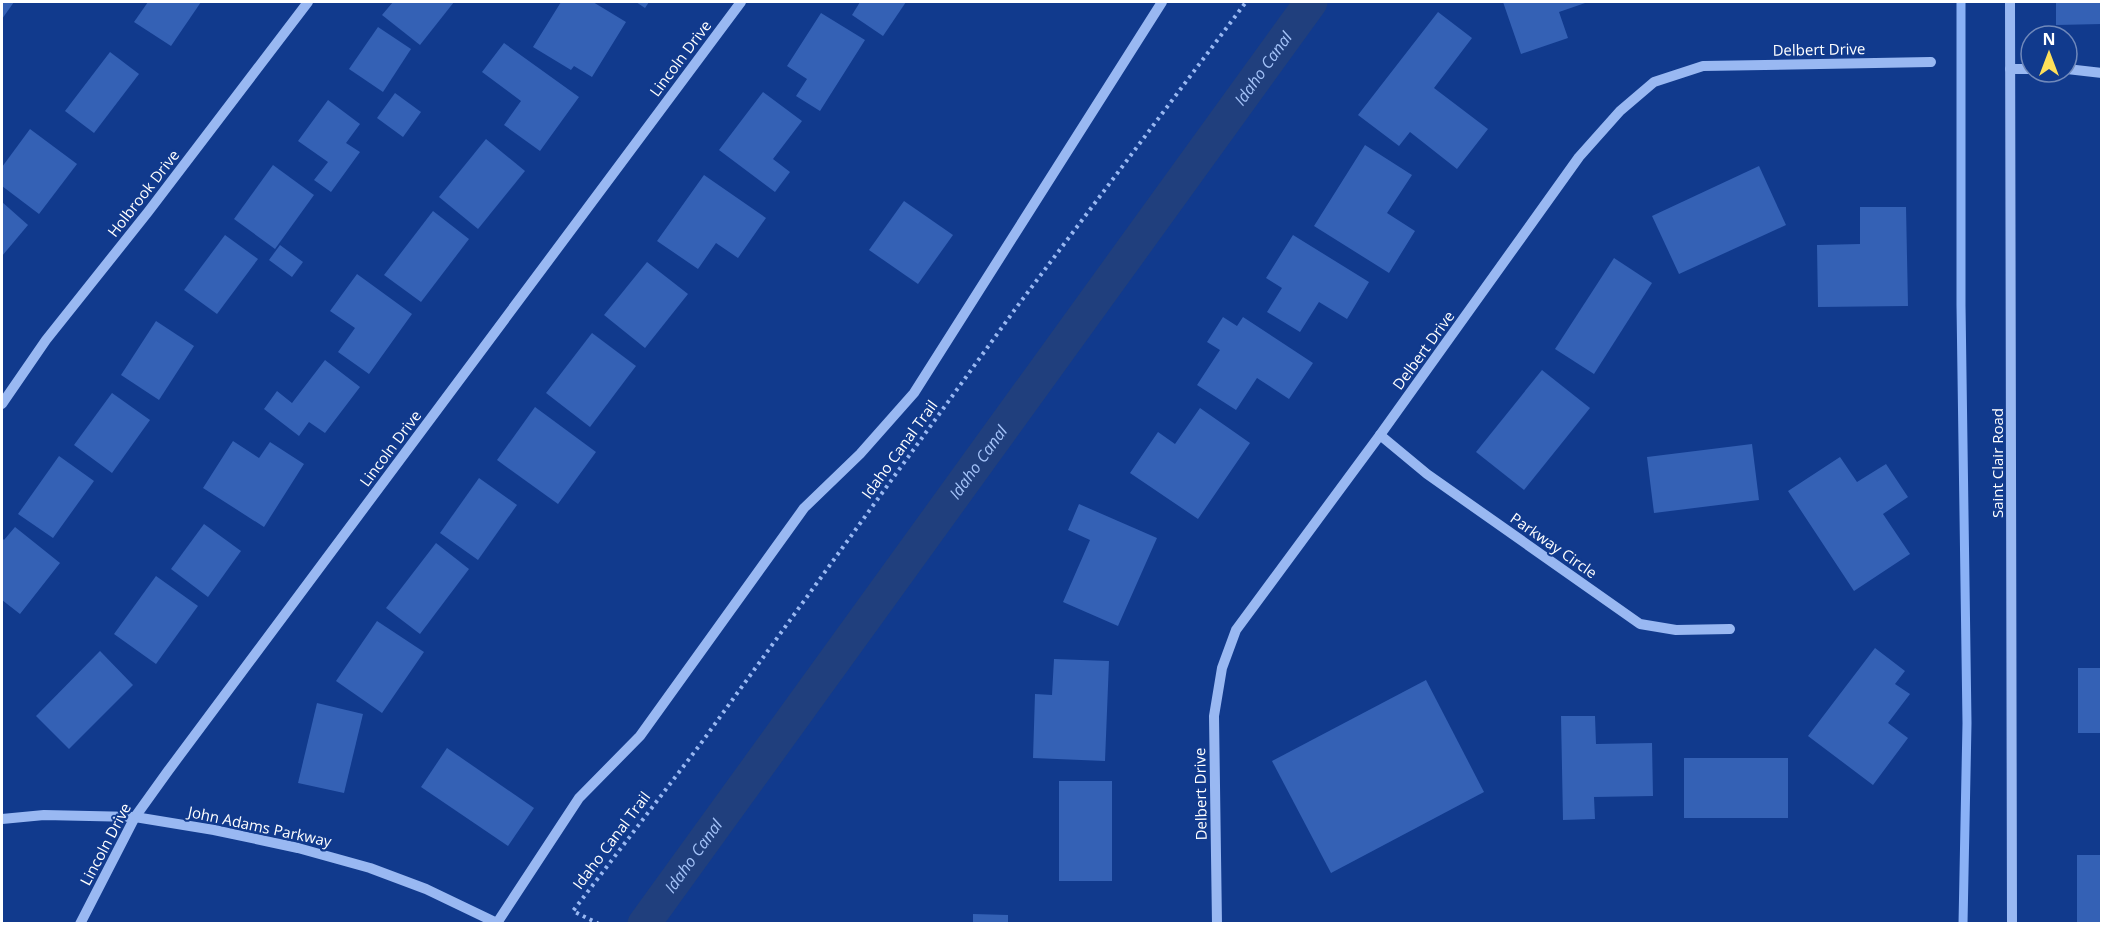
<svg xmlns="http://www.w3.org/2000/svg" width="2103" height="925" viewBox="0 0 2103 925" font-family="'Open Sans',sans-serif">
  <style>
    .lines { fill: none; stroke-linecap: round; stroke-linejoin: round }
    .stream { stroke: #8ab1f6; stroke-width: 9 }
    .canal { stroke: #203f7d; stroke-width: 33 }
    .building { fill: #3461b5 }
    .path { stroke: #99b8f2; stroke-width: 4; stroke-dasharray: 3 4.5; stroke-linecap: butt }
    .minor { stroke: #99b8f2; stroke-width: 10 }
    .labels { text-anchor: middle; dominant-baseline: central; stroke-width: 4.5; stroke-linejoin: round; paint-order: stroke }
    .street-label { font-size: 15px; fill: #fff; stroke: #113a8d }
    .water-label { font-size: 16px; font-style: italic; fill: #a4c3f9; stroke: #113a8d }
  </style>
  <rect width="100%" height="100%" fill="#113a8d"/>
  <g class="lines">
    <path class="stream" d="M1961,2V305L1967,723L1963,924"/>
    <path class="canal" id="s1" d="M644,924L1311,2"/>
  </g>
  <g class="building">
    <path d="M2,2H14L2,19Z"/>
    <path d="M148,2H201L171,46L134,22Z"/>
    <path d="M393,2H454L420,45L382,15Z"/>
    <path d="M561,2H593L626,22L592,77L574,66L571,70L533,47Z"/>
    <path d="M636,2H649L645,8Z"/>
    <path d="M860,2H906L883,36L852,15Z"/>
    <path d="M1503,2H1588L1559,12L1568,38L1521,54Z"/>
    <path d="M2056,2H2102V24L2056,25Z"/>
    <path d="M1438,12L1472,38L1434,88L1488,129L1457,169L1410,132L1399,146L1358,115Z"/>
    <path d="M821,13L865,40L820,111L796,96L807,79L787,66Z"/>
    <path d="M378,27L411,49L383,92L349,69Z"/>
    <path d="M504,43L579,97L540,151L504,125L521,101L482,72Z"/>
    <path d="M110,52L139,74L94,133L65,111Z"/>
    <path d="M763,92L802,121L773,159L790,172L775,192L719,150Z"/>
    <path d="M395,93L421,112L403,137L377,118Z"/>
    <path d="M328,100L360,124L346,143L360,152L331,192L314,180L328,162L298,141Z"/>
    <path d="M30,129L77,164L39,214L2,186V167Z"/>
    <path d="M486,139L525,171L478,229L439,197Z"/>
    <path d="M1365,145L1412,175L1387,213L1415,231L1389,273L1314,226Z"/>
    <path d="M273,165L314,195L275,249L234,219Z"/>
    <path d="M1759,166L1786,225L1679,274L1652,216Z"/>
    <path d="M704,175L766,218L738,258L716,243L698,269L657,241Z"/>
    <path d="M904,201L953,235L918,284L869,250Z"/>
    <path d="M2,202L28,225L2,256Z"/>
    <path d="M1860,207H1906L1908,306L1818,307L1817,245L1860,244Z"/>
    <path d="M433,211L469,239L421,302L384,275Z"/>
    <path d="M225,235L258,259L217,314L184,290Z"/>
    <path d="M1293,235L1369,282L1347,319L1319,302L1300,332L1267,312L1282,288L1266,278Z"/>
    <path d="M280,245L303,262L292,277L269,260Z"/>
    <path d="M1614,258L1652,283L1594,374L1555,349Z"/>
    <path d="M647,262L688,294L645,348L604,315Z"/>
    <path d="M357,274L412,314L369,374L338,352L355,328L330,311Z"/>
    <path d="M1223,317L1237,326L1243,317L1313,363L1289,399L1257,378L1236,410L1197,385L1220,350L1207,342Z"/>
    <path d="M156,321L194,346L159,400L121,375Z"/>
    <path d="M592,333L636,366L590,427L546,393Z"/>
    <path d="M325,360L360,387L325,433L309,422L299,436L264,409L277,391L292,403Z"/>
    <path d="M1542,370L1590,408L1524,490L1476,452Z"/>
    <path d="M112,393L150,420L112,473L74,445Z"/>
    <path d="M535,407L596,452L558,504L497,460Z"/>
    <path d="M1200,408L1250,443L1198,519L1130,473L1158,432L1175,444Z"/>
    <path d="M233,441L259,458L270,442L304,464L264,527L203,488Z"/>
    <path d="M1752,444L1759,500L1654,513L1647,457Z"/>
    <path d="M59,456L94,481L53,538L18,514Z"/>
    <path d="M1840,457L1857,482L1886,464L1908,497L1883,514L1910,554L1854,591L1788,491Z"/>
    <path d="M479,478L517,505L478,560L440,533Z"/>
    <path d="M1079,504L1157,538L1118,626L1063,602L1090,540L1068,530Z"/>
    <path d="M204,524L241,551L208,597L171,569Z"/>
    <path d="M15,527L60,563L20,614L2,600V538L4,540Z"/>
    <path d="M436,543L469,569L420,634L386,608Z"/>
    <path d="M156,576L198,606L156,664L114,634Z"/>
    <path d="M377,621L424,652L382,713L336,681Z"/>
    <path d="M1875,648L1905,671L1895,684L1910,694L1888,723L1908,738L1873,785L1808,736Z"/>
    <path d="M100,651L133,685L69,749L36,716Z"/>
    <path d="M1054,659L1109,661L1105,761L1033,758L1035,694L1052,695Z"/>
    <rect x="2078" y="668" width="24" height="65"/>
    <path d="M1426,680L1484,792L1331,873L1272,761Z"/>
    <path d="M317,703L363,714L344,793L298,783Z"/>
    <path d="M1561,716H1595L1596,744L1652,743L1653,796L1594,797L1595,819L1563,820Z"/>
    <path d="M447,748L534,808L508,846L421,787Z"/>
    <rect x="1684" y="758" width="104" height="60"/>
    <rect x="1059" y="781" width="53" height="100"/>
    <rect x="2077" y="855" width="25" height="68"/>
    <path d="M973,914L1008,915V924H973Z"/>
  </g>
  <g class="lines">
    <path class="path" d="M599,924L573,911L699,746L1016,308L1246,2"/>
    <g class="minor">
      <path d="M2010,2L2012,924"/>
      <path d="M2010,69H2031"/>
      <path d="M2067,69L2102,73"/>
      <path d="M2,404L46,340L148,212L308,2"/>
      <path d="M1380,435L1427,474L1640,624L1676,630L1730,629"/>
      <path d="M2,819L44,815L135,817L214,830L298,848L370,868L426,889L499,924"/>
      <path d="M497,923L579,798L640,736L804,508L860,454L914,393L1162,2"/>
      <path d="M80,924L135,817L168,771L741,2"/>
      <path d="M1217,924L1214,716L1222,668L1236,630L1380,435L1579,157L1620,111L1654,82L1703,66L1931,62"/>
    </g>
  </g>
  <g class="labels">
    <g class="street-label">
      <text transform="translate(1819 49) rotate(-1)">Delbert Drive</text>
      <text transform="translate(680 58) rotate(-53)">Lincoln Drive</text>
      <text transform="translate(143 193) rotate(-52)">Holbrook Drive</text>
      <text transform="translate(1423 350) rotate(-54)">Delbert Drive</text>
      <text transform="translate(390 448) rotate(-53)">Lincoln Drive</text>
      <text transform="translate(899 449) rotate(-54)">Idaho Canal Trail</text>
      <text transform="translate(1997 463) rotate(-90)">Saint Clair Road</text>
      <text transform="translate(1554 545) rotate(35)">Parkway Circle</text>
      <text transform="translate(1200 794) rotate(-91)">Delbert Drive</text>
      <text transform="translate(260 826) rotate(12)">John Adams Parkway</text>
      <text transform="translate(611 840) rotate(-53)">Idaho Canal Trail</text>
      <text transform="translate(105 844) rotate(-62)">Lincoln Drive</text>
    </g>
    <g class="water-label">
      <text stroke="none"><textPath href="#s1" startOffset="1056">Idaho Canal</textPath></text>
      <text stroke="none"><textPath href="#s1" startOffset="570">Idaho Canal</textPath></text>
      <text stroke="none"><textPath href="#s1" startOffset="84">Idaho Canal</textPath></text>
    </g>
  </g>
  <rect width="2103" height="925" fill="none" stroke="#ffffff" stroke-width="6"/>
  <g transform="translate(2049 54)"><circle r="28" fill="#113a8d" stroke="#7089bb" stroke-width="1.5"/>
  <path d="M0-4.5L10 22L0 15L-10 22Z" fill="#ffe05a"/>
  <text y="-9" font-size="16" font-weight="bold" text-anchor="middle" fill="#ffffff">N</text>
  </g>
</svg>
